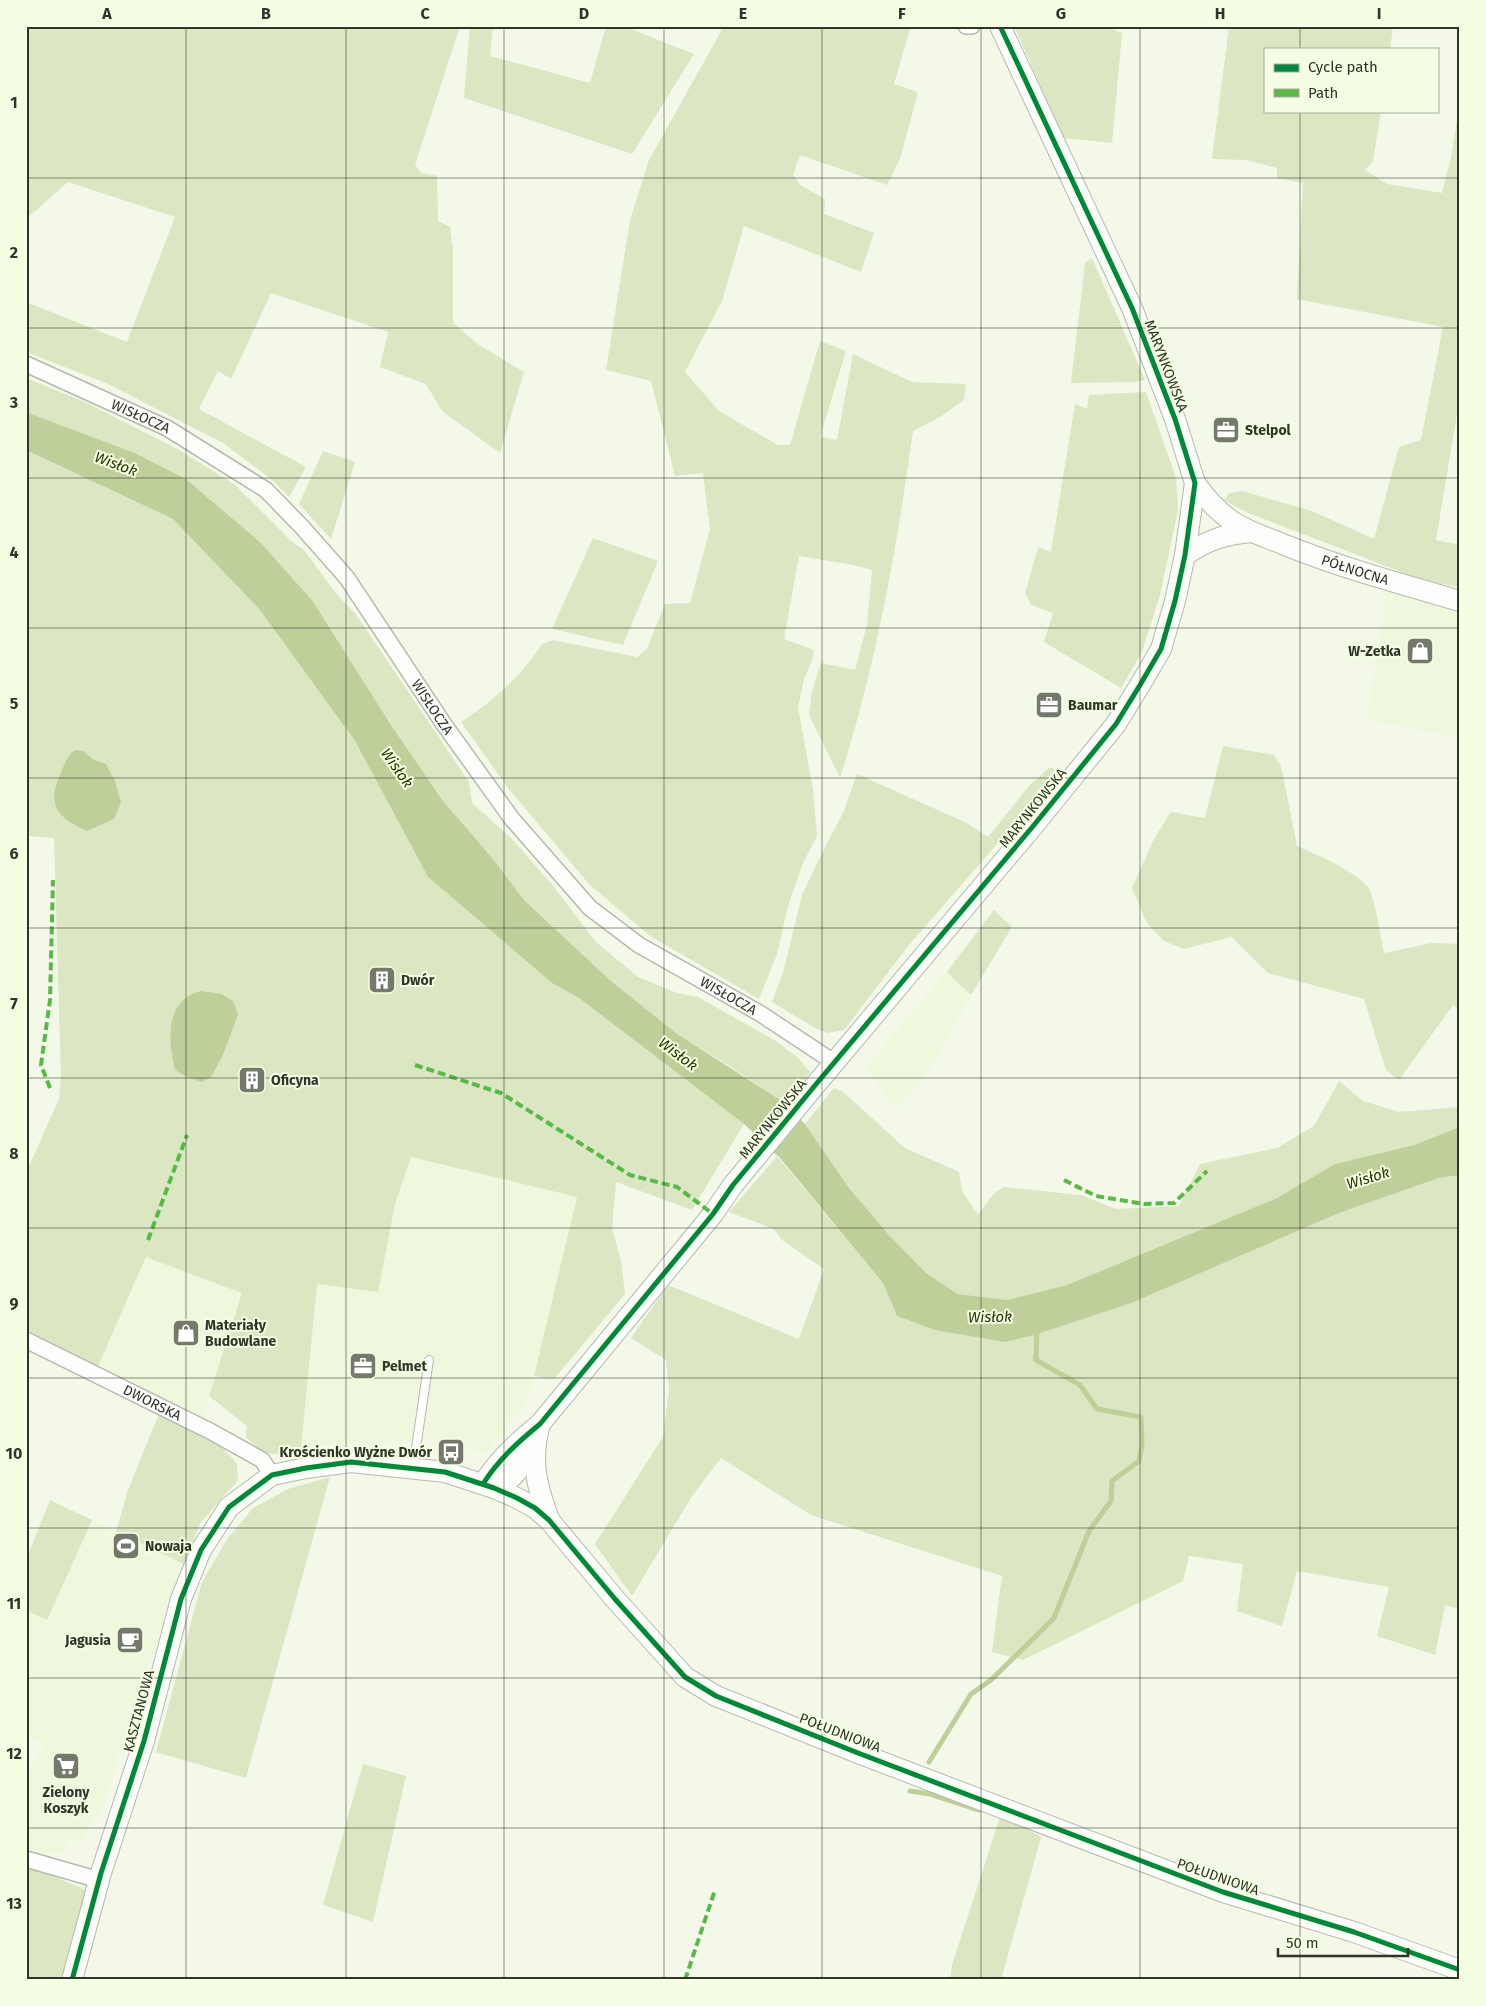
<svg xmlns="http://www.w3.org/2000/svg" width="1486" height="2006" viewBox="0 0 1486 2006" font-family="'Fira Sans',sans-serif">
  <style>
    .built { fill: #eff7dc }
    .green { fill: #dbe6c2 }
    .water { fill: #bfcf9a }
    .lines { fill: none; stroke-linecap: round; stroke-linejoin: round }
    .stream { stroke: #bfcf9a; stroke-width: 5 }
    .service-casing { stroke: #b6baae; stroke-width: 10 }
    .minor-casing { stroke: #b6baae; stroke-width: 18 }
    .tertiary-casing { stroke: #b6baae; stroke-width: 22 }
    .service { stroke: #fdfefc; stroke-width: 8 }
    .minor { stroke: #fdfefc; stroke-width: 15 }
    .tertiary { stroke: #fdfefc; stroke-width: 20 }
    .quiet { stroke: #58b947; stroke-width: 4; stroke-dasharray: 8 4; stroke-linecap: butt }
    .cycleway-casing { stroke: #f5fee2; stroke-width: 8 }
    .cycleway { stroke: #00873e; stroke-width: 5 }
    .grid { fill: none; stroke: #303429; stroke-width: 1; stroke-opacity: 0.55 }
    .labels { text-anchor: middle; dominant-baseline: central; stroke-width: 4; stroke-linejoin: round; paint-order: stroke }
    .street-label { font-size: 14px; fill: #303429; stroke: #f5fee2 }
    .poi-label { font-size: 14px; font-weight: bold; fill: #303429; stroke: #f5fee2; text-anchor: start }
    .water-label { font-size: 15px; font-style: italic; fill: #2a3601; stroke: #f5fee2 }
    .neatline { fill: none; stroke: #303429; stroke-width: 2 }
    .grid-label { font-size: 16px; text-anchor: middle; font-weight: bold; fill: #303429 }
  </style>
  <rect width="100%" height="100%" fill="#f3f8e8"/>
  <g class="built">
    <path d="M1387,592L1460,609V724L1458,737L1378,722L1368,715Z"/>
    <path d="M947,972L971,995L925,1077L896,1110L866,1067Z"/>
    <path d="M411,1157L577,1197L528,1400L487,1453L434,1439L301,1447L317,1284L395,1204Z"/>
    <path d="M146,1257L243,1293L209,1396L204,1417L98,1366Z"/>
    <path d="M92,1520L184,1564L170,1609L131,1710L104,1805L79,1842L69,1839L63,1848L64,1854L36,1852L26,1848V1779L44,1744L26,1735V1610L47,1619Z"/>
  </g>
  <g class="green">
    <path d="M26,26H460L415,165L421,173L437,176L438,221L450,227L453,250V323L479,345L524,372L500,453L442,411L426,384L380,367L388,332L271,293L231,379L218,371L199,409L306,467L289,497L271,479L223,443L106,383L26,352V302L127,342L175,217L68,182L26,219Z"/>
    <path d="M470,26H493L490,56L590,83L606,26H623L694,54L632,154L464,98Z"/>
    <path d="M724,26H911L894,84L918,92L900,159L887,185L800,155L793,174L800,185L825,199L824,214L874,233L861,272L744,226L722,301L685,372L719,411L778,445H790L820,341L846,351L820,437L837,440L853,354L912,382L966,384L964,400L940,417L913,431C897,548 876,665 840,778L809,715L812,691L821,663L855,670L867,625L872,570L853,565L799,556L784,639L814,650L812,661L804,679L798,707L813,790L817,836L803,863L788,906L777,954L759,999L650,936L589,884L508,788L461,722C492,702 522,676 542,644L553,640L637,657L647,649L665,604L690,603L710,529L703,473L675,476L651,381L606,370L630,220L649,160Z"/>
    <path d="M1014,26H1104L1122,33L1112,143L1063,138Z"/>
    <path d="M1229,26H1393L1390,49H1265V111H1381L1373,161L1365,170L1387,184L1442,193L1451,158L1460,102V396L1436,540L1460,545V587L1422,580L1246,512L1224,500L1229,493L1242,491L1312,511L1374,539L1399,447L1421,440L1443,327L1297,299L1303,183L1277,178V168L1246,160L1212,159Z"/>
    <path d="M1092,258L1145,380L1135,382L1071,383L1085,263Z"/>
    <path d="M26,378L87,403L181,451L234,484L292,542L304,550L338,596L355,613L469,782L472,803L512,839L554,887L596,942L638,977L677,993L698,997L776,1041L798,1058L810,1072L785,1105L734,1069L676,1033L611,981L524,900L493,859L443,801L391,725L312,600L260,542L186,479L135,453L26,412Z"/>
    <path d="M1146,392L1176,478L1178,510L1160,595L1142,652L1121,688L1044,642L1053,613L1031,605L1025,594L1038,547L1051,552L1075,404L1087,409L1089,395Z"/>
    <path d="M26,450L173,519L260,610L355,741L428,877L552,983L579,998L744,1124L692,1210L616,1182L612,1228L621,1261L625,1294L554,1379L534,1376L577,1197L411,1157L395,1204L378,1292L317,1284L301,1447C273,1457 269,1458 246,1437L247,1426L209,1396L242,1293L146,1257L98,1366L26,1330V1173L59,1099L61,1078L54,838L26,836Z"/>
    <path d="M323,451L355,462L331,539L299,504Z"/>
    <path d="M593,538L658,561L623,645L552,629Z"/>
    <path d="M1223,746L1274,755L1281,766L1297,846C1319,856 1350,868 1367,886C1375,895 1381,940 1384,953L1432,943L1460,944V1009L1453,1005L1399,1080L1386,1070L1364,999L1268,973L1231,937L1184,949L1164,941L1147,923L1132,888L1154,839L1171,812L1205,818Z"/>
    <path d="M1050,767L1060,772L909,945L844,1030L828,1033L817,1029L772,1002L783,973L802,895L821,855L844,811L857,774L967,823L988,837L1029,786Z"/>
    <path d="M994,910L1012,927L971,995L947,972Z"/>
    <path d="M1339,1081L1363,1101L1399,1112L1460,1107V1127L1414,1145L1335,1164L1277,1198L1067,1285L1007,1300L958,1294L926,1273L889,1235L849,1188L805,1124L834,1088L842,1091L905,1148L959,1172L962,1191L978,1215L993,1194L1004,1187L1081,1195L1116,1209L1179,1206L1200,1164L1277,1148L1314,1126Z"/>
    <path d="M777,1156L883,1283L897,1316L935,1330L1280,1237L1339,1213L1439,1178L1460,1175V1609L1445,1605L1435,1655L1377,1636L1389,1587L1297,1571L1282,1626L1237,1611L1243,1564L1189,1556L1183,1581L1023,1660L992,1652L1002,1576L811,1515L721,1458L692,1496L632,1596L595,1544L663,1437L669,1389L666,1360L631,1338L668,1285L799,1339L824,1269L782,1240L774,1229L729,1212Z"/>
    <path d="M159,1414L222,1447L237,1464L238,1480L201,1522L184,1564L116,1532L128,1490Z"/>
    <path d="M330,1477L246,1778L156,1752L202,1582L228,1538L253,1508L288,1489Z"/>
    <path d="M50,1500L92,1520L47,1620L26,1610V1560Z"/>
    <path d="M363,1764L406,1776L373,1922L323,1905Z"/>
    <path d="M1001,1814L1041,1837L1001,1980H950L952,1965Z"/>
    <path d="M26,1865L86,1890L61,1980H26Z"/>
  </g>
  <g class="water">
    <path d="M26,412L135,453L186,479L260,542L312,600L391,725L443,801L493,859L524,900L611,981L676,1033L780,1100L805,1124L849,1188L889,1235L926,1273L958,1294L1007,1300L1067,1285L1277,1198L1335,1164L1414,1145L1460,1127V1175L1439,1178L1339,1213L1131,1303L1034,1335L1005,1342L935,1330L897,1316L883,1283L780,1158L744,1124L579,998L552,983L428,877L355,741L260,610L173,519L26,450Z"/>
    <path d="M75,750L83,751L94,760L106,764L115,781L121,803L114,819L87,831C57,817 46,806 61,773C65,763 67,756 75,750Z"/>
    <path d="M201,991L221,994L233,1001L238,1014L223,1055L211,1077L202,1082L189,1078L175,1070C168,1041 164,1000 201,991Z"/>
  </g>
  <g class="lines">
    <g class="stream">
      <path d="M929,1762L971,1694L991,1680L1054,1618L1089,1531L1111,1501L1112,1481L1139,1461L1142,1444L1141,1417L1097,1409L1080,1385L1036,1360L1037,1328"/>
      <path d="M910,1791L930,1794L979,1810"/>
    </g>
    <g class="service-casing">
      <path id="service" d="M413,1468L429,1360"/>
    </g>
    <g class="minor-casing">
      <g id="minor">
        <path d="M966,26H972"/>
        <path id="s1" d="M26,364L167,428L266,490L302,527L347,578L443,723L512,819L590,908L639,945L761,1014L835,1063"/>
        <path id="s2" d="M26,1340L210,1431L262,1460L272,1475"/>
        <path d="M26,1859L99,1880"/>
      </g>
    </g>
    <g class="tertiary-casing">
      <g id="tertiary">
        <path id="s3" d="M1195,483C1205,497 1215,509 1229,519C1245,531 1266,537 1285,545C1342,568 1401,584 1460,601"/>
        <path d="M1185,555C1208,540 1225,534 1252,532"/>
        <path d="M540,1424C530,1459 536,1485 549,1519"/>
        <path d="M483,1484C498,1460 518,1442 540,1424L713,1214L733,1185L817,1083L1034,825L1116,724L1140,685L1161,649L1175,601L1185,555L1195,483L1175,419L1132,308L1000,26"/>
        <path d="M494,1488C514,1482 525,1461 534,1443"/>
        <path d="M72,1980L101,1873L144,1741L181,1599L201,1550L229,1507L272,1475L306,1468L351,1462L445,1472L494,1488L517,1498L535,1508L549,1520L615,1599L685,1677L716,1696L858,1753L1223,1892L1354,1932L1460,1970"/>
      </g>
    </g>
    <use href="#service" class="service"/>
    <use href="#minor" class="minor"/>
    <use href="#tertiary" class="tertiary"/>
    <g class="quiet">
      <path d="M415,1065L501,1093L630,1175L677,1187L713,1214"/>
      <path d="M50,1088L41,1065L50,1000L53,880"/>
      <path d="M1064,1180L1096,1196L1144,1204L1174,1203L1207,1171"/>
      <path d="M148,1240L187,1135"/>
      <path d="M685,1980L715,1890"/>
    </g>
    <g class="cycleway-casing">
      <g id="cycleway">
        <path d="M483,1484C498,1460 518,1442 540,1424L713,1214L733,1185L817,1083L1034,825L1116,724L1140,685L1161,649L1175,601L1185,555L1195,483L1175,419L1132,308L1000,26"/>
        <path d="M72,1980L101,1873L144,1741L181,1599L201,1550L229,1507L272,1475L306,1468L351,1462L445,1472L494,1488L517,1498L535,1508L549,1520L615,1599L685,1677L716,1696L858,1753L1223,1892L1354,1932L1460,1970"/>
      </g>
    </g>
    <use href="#cycleway" class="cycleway"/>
  </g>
  <path class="grid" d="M186,26V1980M346,26V1980M504,26V1980M664,26V1980M822,26V1980M981,26V1980M1140,26V1980M1300,26V49M1300,111V1980M26,178H1460M26,328H1460M26,478H1460M26,628H1460M26,778H1460M26,928H1460M26,1078H1460M26,1228H1460M26,1378H1460M26,1528H1460M26,1678H1460M26,1828H1460"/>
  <defs>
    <g id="office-square" transform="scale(1.4375)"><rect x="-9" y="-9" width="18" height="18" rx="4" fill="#74796c" stroke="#f5fee2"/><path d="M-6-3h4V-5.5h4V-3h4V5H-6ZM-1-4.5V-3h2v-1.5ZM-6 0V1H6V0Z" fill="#fff"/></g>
    <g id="shop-square" transform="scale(1.4375)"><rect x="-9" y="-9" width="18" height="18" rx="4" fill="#74796c" stroke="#f5fee2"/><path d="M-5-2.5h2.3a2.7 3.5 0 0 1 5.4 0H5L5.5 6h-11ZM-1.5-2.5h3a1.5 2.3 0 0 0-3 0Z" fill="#fff"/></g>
    <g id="building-square" transform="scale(1.4375)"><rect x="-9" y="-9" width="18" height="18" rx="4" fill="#74796c" stroke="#f5fee2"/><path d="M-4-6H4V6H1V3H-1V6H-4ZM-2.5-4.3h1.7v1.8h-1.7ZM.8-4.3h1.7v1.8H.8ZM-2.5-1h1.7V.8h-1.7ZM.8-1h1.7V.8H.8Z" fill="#fff"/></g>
    <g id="bus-square" transform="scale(1.4375)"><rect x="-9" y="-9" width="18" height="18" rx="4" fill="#74796c" stroke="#f5fee2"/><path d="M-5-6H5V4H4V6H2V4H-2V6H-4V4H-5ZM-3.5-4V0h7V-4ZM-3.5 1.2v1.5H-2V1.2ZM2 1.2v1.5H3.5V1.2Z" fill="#fff"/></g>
    <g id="stadium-square" transform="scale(1.4375)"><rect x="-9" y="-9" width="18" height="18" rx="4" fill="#74796c" stroke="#f5fee2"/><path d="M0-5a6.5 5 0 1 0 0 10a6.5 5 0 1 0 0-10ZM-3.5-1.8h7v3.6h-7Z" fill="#fff"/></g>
    <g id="cafe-square" transform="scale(1.4375)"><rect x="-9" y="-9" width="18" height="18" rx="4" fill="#74796c" stroke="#f5fee2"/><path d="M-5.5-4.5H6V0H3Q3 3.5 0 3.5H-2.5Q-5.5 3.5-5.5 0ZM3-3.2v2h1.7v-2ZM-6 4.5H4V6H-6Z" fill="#fff"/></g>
    <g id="supermarket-square" transform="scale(1.4375)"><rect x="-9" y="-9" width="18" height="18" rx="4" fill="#74796c" stroke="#f5fee2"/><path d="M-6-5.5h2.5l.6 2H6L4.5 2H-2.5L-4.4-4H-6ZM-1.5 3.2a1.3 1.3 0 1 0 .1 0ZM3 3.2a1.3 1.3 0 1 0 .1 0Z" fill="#fff"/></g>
  </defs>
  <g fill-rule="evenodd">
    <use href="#office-square" x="1226" y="430"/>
    <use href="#shop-square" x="1420" y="651"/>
    <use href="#office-square" x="1049" y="705"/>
    <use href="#building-square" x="382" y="980"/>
    <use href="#building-square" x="252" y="1080"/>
    <use href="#shop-square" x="186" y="1333"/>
    <use href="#office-square" x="363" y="1366"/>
    <use href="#bus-square" x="451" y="1452"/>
    <use href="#stadium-square" x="126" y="1546"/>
    <use href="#cafe-square" x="130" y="1640"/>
    <use href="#supermarket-square" x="66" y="1766"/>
  </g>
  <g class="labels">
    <g class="street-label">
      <text transform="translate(1166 366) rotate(69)">MARYNKOWSKA</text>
      <text stroke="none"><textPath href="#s1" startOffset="126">WISŁOCZA</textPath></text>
      <text stroke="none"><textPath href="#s3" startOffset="186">PÓŁNOCNA</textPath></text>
      <text stroke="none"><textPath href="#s1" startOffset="546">WISŁOCZA</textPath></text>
      <text transform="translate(1033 808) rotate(-51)">MARYNKOWSKA</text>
      <text stroke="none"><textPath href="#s1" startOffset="966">WISŁOCZA</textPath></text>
      <text transform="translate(773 1119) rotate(-51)">MARYNKOWSKA</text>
      <text stroke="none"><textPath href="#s2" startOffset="141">DWORSKA</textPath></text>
      <text transform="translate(139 1711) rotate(-75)">KASZTANOWA</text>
      <text transform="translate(840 1733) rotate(21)">POŁUDNIOWA</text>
      <text transform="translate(1218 1877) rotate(19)">POŁUDNIOWA</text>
    </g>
    <g class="poi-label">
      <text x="1245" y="430">Stelpol</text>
      <text x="1401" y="651" text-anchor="end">W-Zetka</text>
      <text x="1068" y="705">Baumar</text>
      <text x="401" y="980">Dwór</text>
      <text x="271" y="1080">Oficyna</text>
      <text x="205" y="1325">Materiały<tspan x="205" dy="16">Budowlane</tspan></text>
      <text x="382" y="1366">Pelmet</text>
      <text x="432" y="1452" text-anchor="end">Krościenko Wyżne Dwór</text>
      <text x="145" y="1546">Nowaja</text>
      <text x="111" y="1640" text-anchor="end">Jagusia</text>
      <text x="66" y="1792" text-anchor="middle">Zielony<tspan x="66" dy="16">Koszyk</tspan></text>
    </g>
    <g class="water-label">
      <text transform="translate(116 464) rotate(20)">Wisłok</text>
      <text transform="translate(397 768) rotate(55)">Wisłok</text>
      <text transform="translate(678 1054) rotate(37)">Wisłok</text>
      <text transform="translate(1368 1178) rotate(-17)">Wisłok</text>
      <text transform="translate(990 1317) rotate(-1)">Wisłok</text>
    </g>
  </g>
  <rect width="1486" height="2006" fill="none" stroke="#f5fee2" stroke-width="55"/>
  <rect x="1264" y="48" width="175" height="65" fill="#f5fee2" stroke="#a6ad98"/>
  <rect x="1274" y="64" width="25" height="8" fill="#00873e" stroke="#a6ad98"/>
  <text x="1308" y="72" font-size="15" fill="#303429">Cycle path</text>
  <rect x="1274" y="89" width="25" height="8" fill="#58b947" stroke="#a6ad98"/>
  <text x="1308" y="98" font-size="15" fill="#303429">Path</text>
  <path d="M1278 1948v8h130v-8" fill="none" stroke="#303429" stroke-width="2.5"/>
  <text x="1286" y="1948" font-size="15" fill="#303429" stroke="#f5fee2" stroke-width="4" paint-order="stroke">50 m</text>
  <rect x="28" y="28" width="1430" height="1950" class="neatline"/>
  <g class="grid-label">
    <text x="107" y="19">A</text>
    <text x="266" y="19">B</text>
    <text x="425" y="19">C</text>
    <text x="584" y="19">D</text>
    <text x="743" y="19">E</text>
    <text x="902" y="19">F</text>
    <text x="1061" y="19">G</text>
    <text x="1220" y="19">H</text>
    <text x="1379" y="19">I</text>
    <text x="14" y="108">1</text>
    <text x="14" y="258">2</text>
    <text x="14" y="408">3</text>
    <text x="14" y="558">4</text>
    <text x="14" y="709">5</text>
    <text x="14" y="859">6</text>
    <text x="14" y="1009">7</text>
    <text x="14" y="1159">8</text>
    <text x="14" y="1309">9</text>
    <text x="14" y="1459">10</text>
    <text x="14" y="1609">11</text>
    <text x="14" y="1759">12</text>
    <text x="14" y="1909">13</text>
  </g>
</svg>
